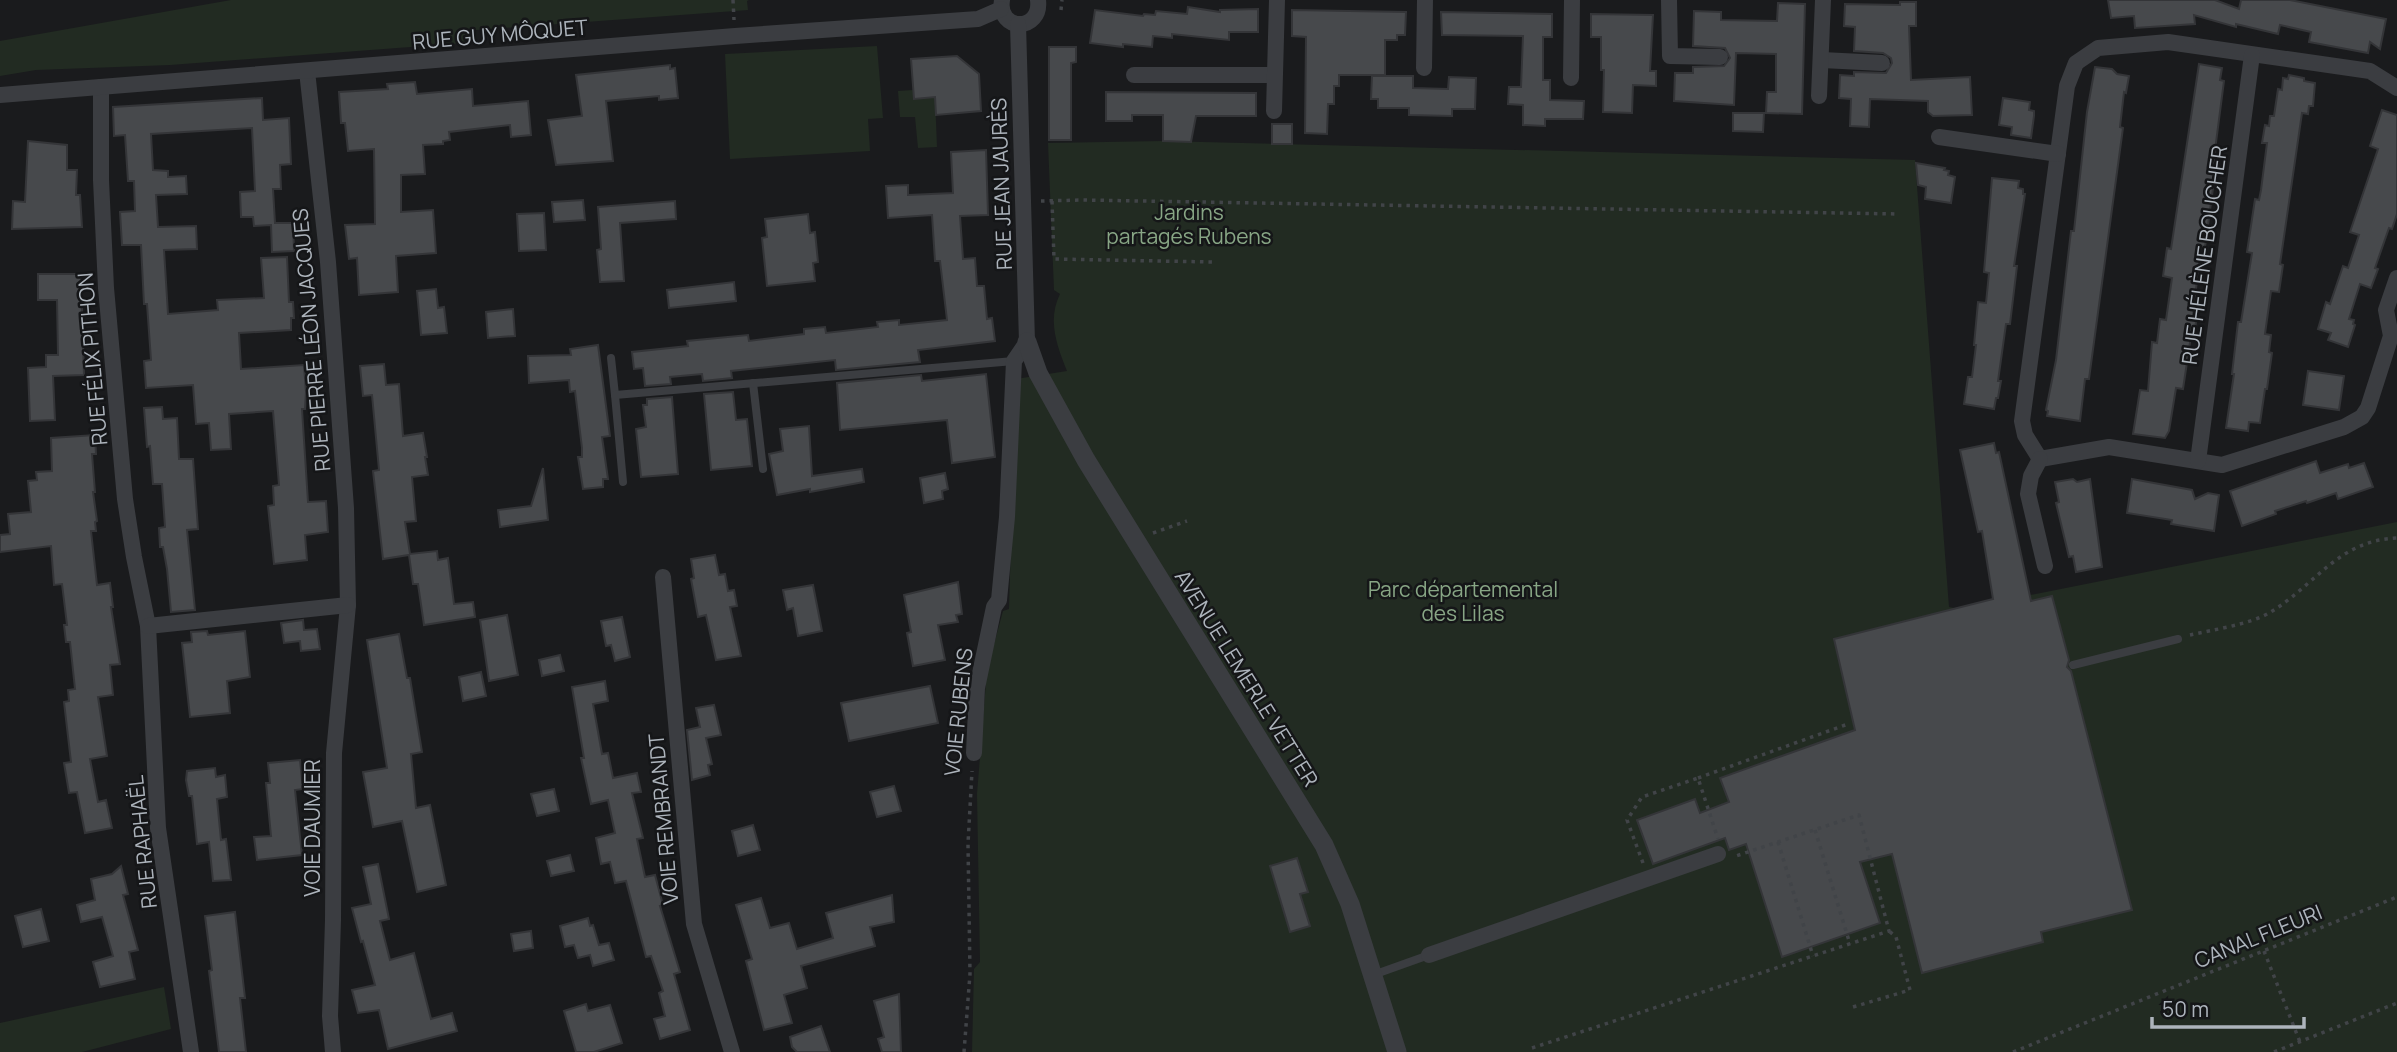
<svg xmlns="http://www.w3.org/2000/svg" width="2397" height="1052" viewBox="0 0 2397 1052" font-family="Manrope,sans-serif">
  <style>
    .green { fill: #222b22 }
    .building { fill: #47494c; stroke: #343538; stroke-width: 2 }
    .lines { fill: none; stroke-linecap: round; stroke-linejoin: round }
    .path { stroke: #414448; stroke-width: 3.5; stroke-dasharray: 3.5 5; stroke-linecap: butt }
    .service { stroke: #3b3d41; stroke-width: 8 }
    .minor { stroke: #3b3d41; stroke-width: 16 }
    .tertiary { stroke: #3b3d41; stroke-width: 19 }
    .labels { text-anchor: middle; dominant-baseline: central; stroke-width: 5; stroke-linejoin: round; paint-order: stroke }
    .street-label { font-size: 21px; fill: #adb4bc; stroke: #151618 }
    .park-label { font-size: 21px; fill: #88a685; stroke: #151618 }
  </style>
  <rect width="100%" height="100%" fill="#1a1b1d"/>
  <g class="green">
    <path d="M231,0H749L747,1L748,10L476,30L477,42L170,65L36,70L0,76V41Z"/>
    <path d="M877,46L883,118L868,119L870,151L730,159L725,54Z"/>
    <path d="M913,90L914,99L935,97L937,147L918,148L915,117H900L898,91Z"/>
    <path d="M1163,141L1915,160L1949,607L1960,609L2397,522V1052H972L974,969L980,962L977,794L987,670L1003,611L1009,609L1016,379L1067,371C1057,346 1047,320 1060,294L1054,290L1048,143Z"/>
    <path d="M164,987L171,1029L82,1052H0V1023Z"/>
  </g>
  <g class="building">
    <path d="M2108,0H2215L2239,9L2241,0H2290L2386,19L2380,49L2370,42L2368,53L2309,42L2311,32L2280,25L2278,34L2236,24V27L2194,15L2195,24L2135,28L2134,16L2111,18Z"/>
    <path d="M1900,2H1916V26H1909L1911,80L1970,77L1972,115L1933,116L1928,112V101L1870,99L1869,127L1850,126L1851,99L1839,98L1840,75L1854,76V72L1886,73L1892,63L1891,58L1883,53L1854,51L1855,27L1844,26L1845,4L1900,5Z"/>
    <path d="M1778,3L1805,4L1802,114L1766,113L1767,92H1776V54L1736,53L1734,105L1674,101L1675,73H1693V67L1724,66L1730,58L1725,48L1693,46L1694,11L1721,12V20L1777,21Z"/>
    <path d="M1188,7L1220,12V10L1258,9V32H1229V40L1172,34V38L1153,36L1152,47L1123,44V47L1090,43L1095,10L1143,16L1144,14L1155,15L1156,11L1187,14Z"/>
    <path d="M1292,10L1406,12L1405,35H1397V40H1385V75H1339V86H1334V104H1328L1327,134L1305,133L1306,37L1292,36Z"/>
    <path d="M1441,12L1552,14V37H1543V80H1550V100L1584,101L1583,119H1545V126L1523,125V105L1508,104L1509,87H1521L1523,36L1442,35Z"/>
    <path d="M1591,14L1653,15L1650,71H1656V86L1633,85L1632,113L1603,112L1604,70H1601V37H1591Z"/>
    <path d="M1049,47H1076V62L1071,63V140H1049Z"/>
    <path d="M957,56L979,74L981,111L936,115L935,97L914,99L911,59Z"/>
    <path d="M2199,64L2222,68L2220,80L2224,81L2214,158L2217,159L2205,247L2201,246L2193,315H2197L2194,336H2191L2183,389L2176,388L2169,431L2165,438L2133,434L2140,390L2148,391L2152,342L2157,343L2160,319L2166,320L2172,278L2163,276L2167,248L2171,249Z"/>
    <path d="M670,65V69L675,68L678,98L659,100V96L606,101L613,161L556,165L548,120L582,116L576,75Z"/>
    <path d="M2095,67L2112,69L2117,74L2129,76L2126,93L2124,92L2120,127L2123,128L2089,379H2085L2080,421L2047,416L2048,411L2046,410L2056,360L2071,231H2074L2087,112Z"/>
    <path d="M2289,75L2304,78V81L2315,83L2313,106H2309L2308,114L2302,113L2280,264L2283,265L2279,292L2271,291L2265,334L2271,335L2269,352L2272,353L2267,389H2265L2260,423L2249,422L2248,431L2226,428L2234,374H2232L2238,322H2241L2252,253L2247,252L2255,199L2259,200L2261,190L2267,143H2262L2265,125L2269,126L2270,116H2274L2278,89L2282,90L2283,78L2288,79Z"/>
    <path d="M1372,76H1413V88L1448,89L1449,77L1476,78L1475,109H1452V116L1409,115V108H1378V99H1371Z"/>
    <path d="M415,82L417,94L472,89L473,106L528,101L531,135L511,137L510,125L449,132L450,140L443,141V144L423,145L425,174L401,175V212L433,210L436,253L396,256L398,292L359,295L357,258L349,259L345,225L375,224L374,149L348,151L345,123H341L339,92L388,89L387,84Z"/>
    <path d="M1106,92L1256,93V116H1196L1191,142L1163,141V115H1132V121H1106Z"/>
    <path d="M262,98L263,120L289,118L291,164L280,165L281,189H273L275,223H293L294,251L272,252L271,225L254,226L253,217H241L240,192L255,191L252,128L151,134L153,170L168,171V177L186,176L187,194L156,195L158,227L196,226L197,249L164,250L168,314L218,310L217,300L264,298L261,258L287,257L289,302H293L294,318H291V330L239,333L241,369L304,365L306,392L305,409H302L308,502L326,501L328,532L305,535L307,560L274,564L268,506L274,505L273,486L279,485L273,411L229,414L231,449L211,450L209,423L196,424L193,385L146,388L144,361L151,360L147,304H144L141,245H122L120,212L135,211L134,181H128L125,135L114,136L113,107Z"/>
    <path d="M2003,98L2030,102L2029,110L2034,111V116L2031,138L2011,135L2012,127L1999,125Z"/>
    <path d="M2382,110L2397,115V214L2392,229L2389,228L2375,268L2378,269L2371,288L2360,284L2349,319L2354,320L2353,324L2355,325L2348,347L2328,340L2331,333L2318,329L2326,302L2330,304L2343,266L2348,268L2359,235L2350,232L2378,149L2370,146Z"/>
    <path d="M1733,113H1764L1763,132L1733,131Z"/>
    <rect x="1272" y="124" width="20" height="20"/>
    <path d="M28,141L67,145V170H77L76,195H80L82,227L12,229L13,201L25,202Z"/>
    <path d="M986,150L988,215L960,216L963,259L975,258L977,286H984L987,319L992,318L995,341L918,350L920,362L836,370L835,360L731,371L732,378L703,381L702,374L670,377L671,384L645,386L643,368L634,369L632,352L688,346L687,341L748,335L749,341L804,334V329L825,327L826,333L878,327L877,322L899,320V325L947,320L940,261H935L932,215L888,218L886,186L908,185V195L953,193L951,152Z"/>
    <path d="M1916,163L1945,168L1944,170L1949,171L1948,175L1955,177L1951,203L1925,199L1926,187L1918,185Z"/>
    <path d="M1992,178L2019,181L2018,188L2023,189V194H2025L2014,266H2017L2010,324H2006L1998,381H2001L1998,398H1996L1994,409L1964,404L1968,377H1972L1976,345H1974L1978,302L1986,303L1989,273L1984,272Z"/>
    <path d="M583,200L585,220L554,222L552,202Z"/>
    <path d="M675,201L676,219L620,223L624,281L600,282L597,250L601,249L598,207Z"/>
    <path d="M544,213L546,250L519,251L517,214Z"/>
    <path d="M808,214L810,233L815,232L818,262L813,263L815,281L767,286L762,238L767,237L765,219Z"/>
    <path d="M38,274H81L84,375L53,376L55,420L30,421L28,368L46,367V355H58L57,300H38Z"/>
    <path d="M734,282L736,301L669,308L667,290Z"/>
    <path d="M436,289L438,308L444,307L447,333L421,335L417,291Z"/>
    <path d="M513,309L515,336L488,338L486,312Z"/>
    <path d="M598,345L610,436L602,437L608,479H603V487L583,489L578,457H582V448L575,391L570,392L569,380L529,383L528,356L571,355L570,349Z"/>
    <path d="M384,364L386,385L399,384L403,436L423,433L427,457H425L428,475L412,477L416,521L405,522L410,554L437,551L438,560L448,558L454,604L473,602L475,617L424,625L418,584H413L409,555L383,559L373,471L379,470L372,395L363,396L360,366Z"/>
    <path d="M2308,371L2344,376L2339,410L2303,405Z"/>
    <path d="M986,374L995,457L952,463L947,420L840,430L837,383L921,375L922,381Z"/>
    <path d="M733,392L736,420L747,419L752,466L711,470L704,394Z"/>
    <path d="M672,397L678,474L641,477L636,429L646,427L643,405H647V399Z"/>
    <path d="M162,407L163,419L177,418L179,459H193L198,529L187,530L195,610L171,612L167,569L163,547H160L159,528L165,527L162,484H153L150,446L147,447L144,408Z"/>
    <path d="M809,426L812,476L862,469L864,482L810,492V489L777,495L769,454L783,451L780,429Z"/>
    <path d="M95,435L96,454H92L95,492H93L97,521L95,522L96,531H91L97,585L110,583L113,607H111L120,664L110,665L113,695L98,697L107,756L90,759L98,802L106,800L112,828L85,833L77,792L69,793L64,763L71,762L64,702L69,701L68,690L75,689L70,642H66L64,625H67L62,584L54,585L51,546L0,552V535L10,534L8,514L31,512L28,481L37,480L36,472L52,471L51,438Z"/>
    <path d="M1994,443L1996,453L1999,452L2031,601L2052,596L2069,660L2067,667L2071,671L2132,910L2041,932L2043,942L1922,973L1892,854L1860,862L1880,923L1782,957L1746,844L1729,850L1725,838L1653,864L1637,820L1695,799L1700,813L1729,802L1720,778L1855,730L1834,639L1993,599L1982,531L1978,532L1960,450Z"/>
    <path d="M2316,461L2320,473L2348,464L2349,468L2364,463L2373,487L2338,499L2336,493L2307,503L2306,501L2275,511L2276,514L2242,526L2230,491Z"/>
    <path d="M543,468L548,520L500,527L498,510L531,506Z"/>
    <path d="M945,473L948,489L942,491L943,499L924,503L920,478Z"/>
    <path d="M2073,479L2077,482L2090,479L2102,567L2076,572L2073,556L2069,557L2056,503L2059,502L2055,482Z"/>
    <path d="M2132,479L2192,490L2195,499L2208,493L2219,495L2214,531L2171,524L2172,520L2127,513Z"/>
    <path d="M715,555L719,575L725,574L728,591L734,590L737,606L730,607L741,656L716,660L706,615L698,617L691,579L694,578L691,559Z"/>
    <path d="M958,582L962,614L956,615L958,622L938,625L945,660L913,666L907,633L911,632L904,595Z"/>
    <path d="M813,585L822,631L798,636L793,608L787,610L783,590Z"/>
    <path d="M507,615L518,675L489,681L480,620Z"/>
    <path d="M622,617L630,657L615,661L611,645L606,646L601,621Z"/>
    <path d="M303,620L304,630L317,629L320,649L301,651L300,641L284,643L281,623Z"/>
    <path d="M207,631L208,635L245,631L250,677L227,681L230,713L190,717L182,643L192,642L191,632Z"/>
    <path d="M399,634L407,678H410L422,752L411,754L416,808L430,805L446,885L417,892L402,821L373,827L363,772L387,768L367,640Z"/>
    <path d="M560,655L564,671L542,676L539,660Z"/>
    <path d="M481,672L486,696L463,701L459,677Z"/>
    <path d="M605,681L608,701L593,704L602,754L608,753L613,778L637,773L641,792L632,793L643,838L637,839L645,877L655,875L663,905L660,906L680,972L674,974L690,1030L660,1039L654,1019L665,1016L659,993L663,991L651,956L646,957L626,881L615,883L610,862L601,864L596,838L615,833L608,800L591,804L581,758H584L572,687Z"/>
    <path d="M930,686L938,723L849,741L841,703Z"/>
    <path d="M714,705L721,735L706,738L712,764L708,765L710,775L692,780L687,730L700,727L696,708Z"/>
    <path d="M300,760L303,789L295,790L302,855L257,860L254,837L271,836L266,783H270L268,763Z"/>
    <path d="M215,768L216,777L225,775L227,797L217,799L221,840L226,839L231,880L213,881L209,842L197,844L192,796H189L186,780L187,771Z"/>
    <path d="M894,786L901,811L877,817L870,792Z"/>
    <path d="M554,789L559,811L537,816L531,794Z"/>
    <path d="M753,825L760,850L738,856L732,831Z"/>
    <path d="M570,855L574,871L551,876L547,861Z"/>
    <path d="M1297,858L1308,892L1300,894L1310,926L1290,932L1270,866Z"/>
    <path d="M378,864L389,919L380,921L390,960L414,953L431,1019L452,1013L457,1031L388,1049L379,1010L358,1013L352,990L375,985L363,941L361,942L352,908L371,904L363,867Z"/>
    <path d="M121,866L128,894L123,895L138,950L129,952L135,979L100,987L93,962L113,956L102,917L81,922L77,905L95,900L91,879L112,874Z"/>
    <path d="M892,895L894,922L870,927L875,946L801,966L807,988L784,995L792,1023L764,1030L746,961L752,959L736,905L761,898L770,928L789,923L797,949L833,938L826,913Z"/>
    <path d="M41,909L49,941L23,947L15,916Z"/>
    <path d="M235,912L245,998H240L246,1052H219L209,971L212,970L205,916Z"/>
    <path d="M588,918L590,926L593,925L599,945L609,943L614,960L593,966L590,955L578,958L574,945L565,947L560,926Z"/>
    <path d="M531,931L533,948L514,951L511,934Z"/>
    <path d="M899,994L901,1052H882L878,1039L884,1037L874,1001Z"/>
    <path d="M586,1004L588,1011L610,1005L622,1043L594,1052H576L564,1011Z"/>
    <path d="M821,1026L830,1052H797L792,1047L790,1037Z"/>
  </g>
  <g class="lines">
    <g class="path">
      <path d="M733,0L734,20"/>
      <path d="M1061,10L1062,0"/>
      <path d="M1041,201L1083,200L1899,214"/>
      <path d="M1052,201L1054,259L1212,262"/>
      <path d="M1153,533L1187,521"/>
      <path d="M2190,635C2212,630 2251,624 2269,613C2315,586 2338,540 2397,538"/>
      <path d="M1698,778L1848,724"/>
      <path d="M1815,830L1850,944"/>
      <path d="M1778,842L1813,956"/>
      <path d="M1643,863L1627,820L1642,797L1698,778L1718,839"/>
      <path d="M2264,951L2300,1042"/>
      <path d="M1853,1007L1910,990L1896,937L1889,931"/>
      <path d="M1532,1048L1889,931L1859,815L1733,857"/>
      <path d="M964,1052L970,974L968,844L972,771"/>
      <path d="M2013,1052L2397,897"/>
      <path d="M2274,1052L2397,1003"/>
    </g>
    <g class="service">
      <path d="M611,358L615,395"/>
      <path d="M753,383L763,469"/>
      <path d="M623,482L615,395L1014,361"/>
      <path d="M2073,665L2178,639"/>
      <path d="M1373,975L1429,955"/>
    </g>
    <g class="minor">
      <path d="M1002,0C997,32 1042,32 1038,0"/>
      <path d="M1669,0L1670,56L1720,57"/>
      <path d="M1822,60L1882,63"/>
      <path d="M1424,68L1425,0"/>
      <path d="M307,71L328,262L346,508L348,605L334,753L333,920L330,1016L333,1052"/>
      <path d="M1134,75H1274"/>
      <path d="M1571,78L1572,0"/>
      <path d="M101,87V180L106,288L125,499L134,557L148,626L158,828L191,1052"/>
      <path d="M2397,88L2370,71L2168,42L2098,48L2076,63L2067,86L2022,421L2025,435L2040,459L2109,447L2222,465L2344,427L2362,417L2368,408L2391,336L2386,310L2397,278"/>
      <path d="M0,95L735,36L978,19L1001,9"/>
      <path d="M1819,96L1823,0"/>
      <path d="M1274,111L1277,0"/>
      <path d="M1939,137L2058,154"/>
      <path d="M2040,459L2031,476L2028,494L2045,566"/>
      <path d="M2198,461L2252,55"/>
      <path d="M663,577L694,924L732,1052"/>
      <path d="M148,626L348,605"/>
      <path d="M974,753L977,688L994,607L999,600L1007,517L1014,361L1027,342L1018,24"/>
      <path d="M1429,955L1718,854"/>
    </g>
    <path class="tertiary" d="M1027,342L1038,373L1086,460L1324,845L1350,904L1397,1052"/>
  </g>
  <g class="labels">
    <g class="street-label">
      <text transform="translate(500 34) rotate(-5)">RUE GUY MÔQUET</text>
      <text transform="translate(1001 184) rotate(-92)">RUE JEAN JAURÈS</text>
      <text transform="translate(2204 255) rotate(-82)">RUE HÉLÈNE BOUCHER</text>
      <text transform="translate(311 340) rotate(-95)">RUE PIERRE LÉON JACQUES</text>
      <text transform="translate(92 359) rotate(-95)">RUE FÉLIX PITHON</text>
      <text transform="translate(1247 678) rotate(58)">AVENUE LEMERLE VETTER</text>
      <text transform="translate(958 712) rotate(-84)">VOIE RUBENS</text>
      <text transform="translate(663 819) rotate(-95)">VOIE REMBRANDT</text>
      <text transform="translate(312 828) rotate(-90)">VOIE DAUMIER</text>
      <text transform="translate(142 842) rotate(-96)">RUE RAPHAËL</text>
      <text transform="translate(2258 936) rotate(-22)">CANAL FLEURI</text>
    </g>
    <g class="park-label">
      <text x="1189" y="212">Jardins<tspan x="1189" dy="24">partagés Rubens</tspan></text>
      <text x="1463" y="589">Parc départemental<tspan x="1463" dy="24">des Lilas</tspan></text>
    </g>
  </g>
  <path d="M2152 1017v10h152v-10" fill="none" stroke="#adb4bc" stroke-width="3.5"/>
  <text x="2162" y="1017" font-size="21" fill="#adb4bc" stroke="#151618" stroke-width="5" paint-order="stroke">50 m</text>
</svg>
